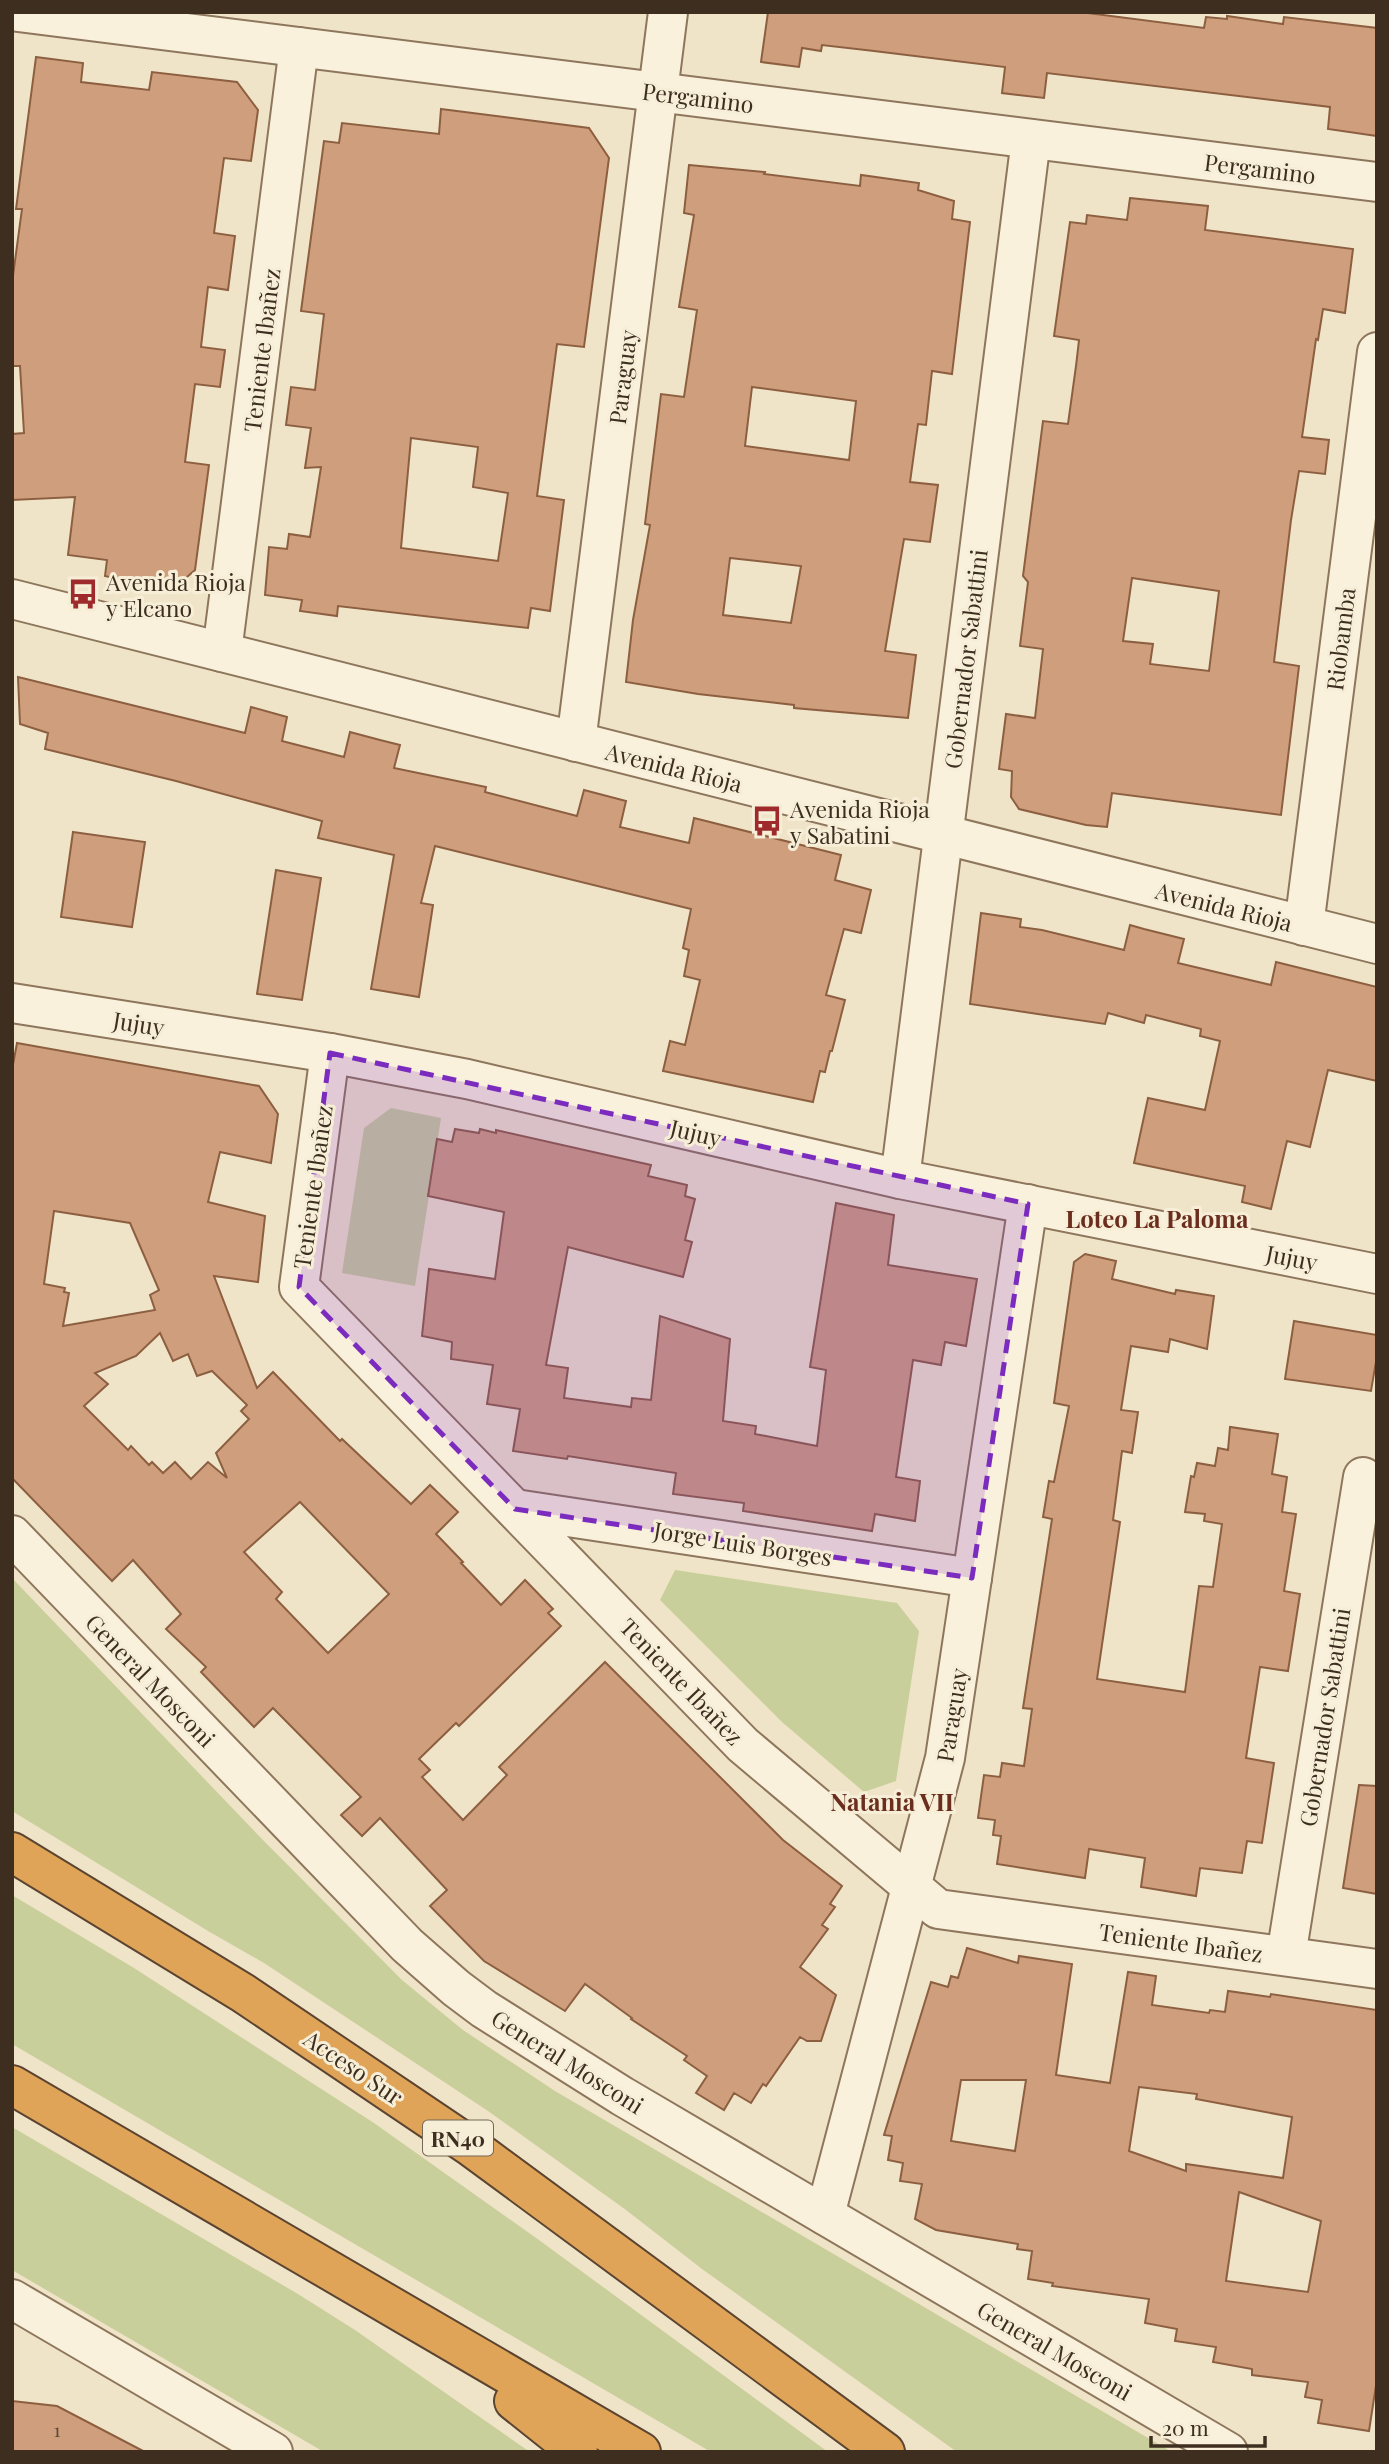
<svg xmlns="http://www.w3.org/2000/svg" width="1389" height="2464" viewBox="0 0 1389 2464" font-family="'Playfair Display',serif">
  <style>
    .green { fill: #c9cf9b }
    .building { fill: #cf9f7d; stroke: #8d5f41; stroke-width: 2; fill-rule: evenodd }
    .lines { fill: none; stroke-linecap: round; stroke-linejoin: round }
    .minor-casing { stroke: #8d765c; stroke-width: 42 }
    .tertiary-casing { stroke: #8d765c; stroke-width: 42 }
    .motorway-casing { stroke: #5b4430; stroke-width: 42 }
    .minor { stroke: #faf1dc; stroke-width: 38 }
    .tertiary { stroke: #faf1dc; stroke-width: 38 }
    .motorway { stroke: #e0a458; stroke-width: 38 }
    .marked { fill: #7b2cbf; fill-opacity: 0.2; stroke: #7b2cbf; stroke-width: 5; stroke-dasharray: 14 9; stroke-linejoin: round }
    .labels { text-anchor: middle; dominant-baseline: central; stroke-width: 6; stroke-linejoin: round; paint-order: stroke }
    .number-label { font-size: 19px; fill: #624a37 }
    .shield { fill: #f7eed8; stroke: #756857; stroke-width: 2 }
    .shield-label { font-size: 21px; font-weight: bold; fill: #3d2e20 }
    .street-label { font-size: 23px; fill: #3d2e20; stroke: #f7eed8 }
    .poi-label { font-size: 23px; fill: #3d2e20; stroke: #f7eed8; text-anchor: start }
    .neighbourhood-label { font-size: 24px; font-weight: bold; fill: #6b2e1e; stroke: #f7eed8 }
  </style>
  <rect width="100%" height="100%" fill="#f0e4c8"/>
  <g class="green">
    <path d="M391,1108L441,1118L415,1286L342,1273L364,1128Z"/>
    <path d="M675,1570L897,1603L919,1631L896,1781L864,1792L782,1722L660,1600Z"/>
    <path d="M12,1578L261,1838L402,1980L463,2030L555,2091L1172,2452H957L702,2269L626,2210L488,2111L264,1963L208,1931L12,1811Z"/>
    <path d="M12,1895L134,1968L374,2123L539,2240L828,2452H711L12,2044Z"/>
    <path d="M12,2127L298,2294L355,2330L530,2452H324L12,2270Z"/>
  </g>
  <g class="building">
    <path d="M768,12H1080L1204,28L1206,17L1227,19V16L1283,24L1284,17L1377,28V136L1328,129L1330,107L1047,73L1044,98L1002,93L1005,67L874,51L822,45L821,51L802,48L799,67L761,62Z"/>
    <path d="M36,57L83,63L81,82L149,90L152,72L237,82L258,110L251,161L224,158L214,233L235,236L228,290L208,287L201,347L225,350L220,387L195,384L185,462L209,465L195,570L171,591L105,576L107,560L68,555L75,497L12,500V434L24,433L20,366H12V283L22,209H16Z"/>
    <path d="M441,109L589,128L609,158L584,347L557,344L537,496L564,500L550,611L531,608L528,628L338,606L337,616L300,611L302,600L265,595L269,547L287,549L289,534L310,537L321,467L305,468L311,428L286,425L291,387L315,390L324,314L301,311L324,141L339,143L342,123L439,134ZM411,438L478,447L473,487L508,493L498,561L401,548Z"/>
    <path d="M689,165L765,172L764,174L860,186L861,175L919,183L918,190L954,201L952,219L970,222L952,374L932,371L926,425L918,424L910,482L938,485L930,542L904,539L885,651L916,655L908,718L794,708V705L698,694L626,682L633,620L650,525L645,524L661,394L684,397L697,310L679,307L694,215L684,213ZM752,387L856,401L849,460L745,446ZM730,558L801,566L791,623L723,615Z"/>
    <path d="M1130,198L1208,206L1205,230L1353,249L1345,313L1323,309L1318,340L1316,339L1302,437L1329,440L1325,474L1299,471L1291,520L1274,662L1299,666L1281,815L1112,793L1107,827L1086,825L1019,809L1011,797L1012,771L999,769L1006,714L1035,718L1043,649L1020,646L1028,582L1023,576L1043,421L1068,424L1076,366L1079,340L1054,336L1070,222L1086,224L1087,215L1127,220ZM1132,578L1219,591L1209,671L1150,664L1153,644L1123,641Z"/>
    <path d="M18,677L245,733L251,707L287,717L282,741L344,757L350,732L380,740L400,745L394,768L486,787L485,792L577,816L584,790L626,801L620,827L689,843L694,818L841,855L835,880L871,890L861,933L844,929L826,995L845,1000L832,1051H830L825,1072L820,1071L813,1102L663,1071L670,1041L685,1045L700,980L684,976L689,950L683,948L691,909L435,846L421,903L433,905L419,997L371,989L394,855L318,838L322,821L176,781L45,749L48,733L20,724Z"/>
    <path d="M73,832L145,842L132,927L61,917Z"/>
    <path d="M276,870L321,878L302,1000L257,994Z"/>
    <path d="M981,913L1021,919L1020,927L1042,930L1124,950L1130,925L1144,929L1184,939L1178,963L1271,985L1276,962L1377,987V1081L1328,1070L1310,1147L1287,1141L1271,1209L1242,1202L1245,1186L1134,1163L1148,1098L1205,1110L1220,1041L1200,1036L1201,1029L1146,1015L1144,1023L1108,1013L1105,1024L970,1004Z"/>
    <path d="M17,1043L259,1086L278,1114L271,1163L220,1152L208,1202L265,1216L258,1282L214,1276L257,1388L273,1372L340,1441L342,1439L411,1504L430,1485L458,1512L436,1534L463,1562L461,1563L501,1605L525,1580L553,1609L548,1613L561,1626L459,1726L456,1723L419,1759L430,1770L422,1777L463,1820L507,1775L499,1767L605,1662L783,1840L842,1886L830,1904L835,1907L822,1925L828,1929L800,1967L836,1995L821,2041H807L800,2037L766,2086L763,2084L751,2103L734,2093L724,2110L696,2093L707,2076L684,2060L687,2056L631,2019L632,2018L585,1984L565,2011L484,1961L430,1906L447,1890L380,1818L362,1836L341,1815L361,1797L273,1708L254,1727L201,1672L206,1667L166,1629L181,1614L133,1560L112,1581L12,1478V1070ZM54,1211L130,1223L159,1290L150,1295L155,1310L63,1326L69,1293L64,1292L65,1288L44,1284ZM160,1333L173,1361L188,1354L197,1376L212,1371L247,1405L241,1411L249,1419L216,1453L227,1478L208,1462L191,1479L175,1462L163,1473L152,1462L149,1465L131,1446L128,1450L84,1406L108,1384L95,1373L136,1356ZM300,1502L389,1594L328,1653L276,1599L282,1592L244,1552Z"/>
    <path d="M455,1129L479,1133L480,1129L496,1133V1130L651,1165L648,1176L687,1185L685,1196L695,1199L685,1240L692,1242L683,1277L568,1247L546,1365L568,1368L564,1398L631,1407L632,1398L651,1400L660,1316L730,1339L723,1421L756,1426L755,1434L817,1446L826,1370L810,1367L836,1203L894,1215L888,1265L977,1279L966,1346L945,1342L941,1365L913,1360L896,1477L920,1481L915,1521L875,1514L872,1531L743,1511L744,1503L673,1494L676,1473L568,1456L567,1459L513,1451L520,1409L487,1404L493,1365L451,1359L452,1342L422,1336L429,1269L495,1279L504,1212L428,1196L437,1139L452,1142Z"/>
    <path d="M1085,1254L1116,1261L1112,1279L1175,1294L1176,1290L1214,1296L1207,1349L1170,1339L1168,1352L1131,1346L1121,1410L1138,1412L1132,1453L1122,1451L1113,1520L1120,1522L1097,1679L1185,1692L1199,1586L1213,1587L1222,1524L1204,1521L1205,1514L1185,1512L1191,1476L1194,1477L1197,1463L1215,1466L1218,1448L1228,1450L1230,1427L1278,1434L1272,1474L1287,1477L1282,1512L1296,1514L1284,1591L1300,1594L1288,1671L1260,1667L1246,1758L1274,1763L1262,1843L1247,1841L1242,1873L1200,1868L1196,1896L1141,1887L1145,1858L1089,1849L1085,1878L997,1864L1001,1836L993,1835L995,1820L978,1818L984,1775L1000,1777L1002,1763L1024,1766L1032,1709L1023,1708L1052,1519L1043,1517L1049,1481L1054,1482L1069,1406L1054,1403L1074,1262Z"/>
    <path d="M1294,1321L1377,1335V1356L1371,1391L1285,1379Z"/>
    <path d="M1359,1785L1377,1786V1894L1343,1888Z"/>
    <path d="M967,1948L1018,1963L1019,1956L1072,1964L1056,2075L1110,2083L1128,1972L1156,1976L1152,2005L1209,2013L1210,2010L1225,2012L1228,1991L1270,1997L1271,1994L1377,2010V2379L1369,2431L1318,2423L1322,2400L1305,2397L1308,2382L1252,2375V2369L1213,2362L1216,2347L1175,2341L1177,2329L1145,2323L1149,2299L1052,2286L1053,2283L1028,2279L1032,2251L1017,2249L1018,2244L936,2230L915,2219L922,2184L900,2181L903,2163L888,2160L892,2136L884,2135L931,1982L948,1987L951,1976L958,1978ZM961,2080H1026L1015,2151L951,2141ZM1139,2087L1197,2094L1196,2099L1292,2117L1283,2178L1186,2164V2171L1129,2151ZM1239,2192L1321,2221L1308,2292L1226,2281Z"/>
    <path d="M12,2401L57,2406L145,2452H12Z"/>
  </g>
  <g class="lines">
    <g class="minor-casing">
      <g id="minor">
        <path d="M18,12L1377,182"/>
        <path d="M12,599L1377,944"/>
        <path d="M222,652L299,47"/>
        <path d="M576,742L668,12"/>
        <path d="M1304,926L1377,352"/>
        <path d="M12,1003L330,1053L467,1079L900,1179L1377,1274"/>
        <path d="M330,1053L299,1287L743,1745L938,1909L1377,1969"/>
        <path d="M900,1179L1031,139"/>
        <path d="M515,1509L972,1578"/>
        <path d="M1286,1956L1363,1477"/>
        <path d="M825,2215L945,1758L1028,1204"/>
      </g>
    </g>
    <g class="tertiary-casing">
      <g id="tertiary">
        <path d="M12,1535L407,1945L456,1988L484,2009L622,2096L1228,2452"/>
        <path d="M12,2299L273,2452"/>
      </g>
    </g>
    <g class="motorway-casing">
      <g id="motorway">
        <path d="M12,1852L243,1993L470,2146L885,2452"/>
        <path d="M12,2085L641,2452"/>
        <path d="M514,2401L578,2452"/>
      </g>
    </g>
    <use href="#minor" class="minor"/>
    <use href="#tertiary" class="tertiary"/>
    <use href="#motorway" class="motorway"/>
  </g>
  <path class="marked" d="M330,1053L1028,1204L972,1578L515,1509L299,1287Z"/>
  <defs>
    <g id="bus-bare" transform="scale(2.415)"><path d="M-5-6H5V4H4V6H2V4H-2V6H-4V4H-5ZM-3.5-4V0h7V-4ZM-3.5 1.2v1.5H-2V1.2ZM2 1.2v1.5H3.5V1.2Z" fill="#9e2a2b" stroke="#f7eed8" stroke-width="2.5" paint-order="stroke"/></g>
  </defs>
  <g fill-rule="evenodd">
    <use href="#bus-bare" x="83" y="594"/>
    <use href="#bus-bare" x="767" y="821"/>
  </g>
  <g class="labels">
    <g class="number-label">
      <text x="57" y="2429">1</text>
    </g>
    <rect class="shield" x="423" y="2120.5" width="70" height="35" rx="5"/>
    <g class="shield-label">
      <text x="458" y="2138">RN40</text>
    </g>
    <g class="street-label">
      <text transform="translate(698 97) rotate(7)">Pergamino</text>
      <text transform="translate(1260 168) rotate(7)">Pergamino</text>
      <text transform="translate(261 350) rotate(-83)">Teniente Ibañez</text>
      <text transform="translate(622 377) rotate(-83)">Paraguay</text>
      <text transform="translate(1340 639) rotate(-83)">Riobamba</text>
      <text transform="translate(965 659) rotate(-83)">Gobernador Sabattini</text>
      <text transform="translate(674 767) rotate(14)">Avenida Rioja</text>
      <text transform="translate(1224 906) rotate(14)">Avenida Rioja</text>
      <text transform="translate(139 1023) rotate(9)">Jujuy</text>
      <text transform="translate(696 1132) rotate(13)">Jujuy</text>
      <text transform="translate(312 1187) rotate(-82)">Teniente Ibañez</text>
      <text transform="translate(1292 1257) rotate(11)">Jujuy</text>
      <text transform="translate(743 1543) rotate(9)">Jorge Luis Borges</text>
      <text transform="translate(151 1680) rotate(46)">General Mosconi</text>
      <text transform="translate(682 1681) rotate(46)">Teniente Ibañez</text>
      <text transform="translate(951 1715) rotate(-81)">Paraguay</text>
      <text transform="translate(1324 1717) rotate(-81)">Gobernador Sabattini</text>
      <text transform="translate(1181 1942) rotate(8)">Teniente Ibañez</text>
      <text transform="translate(568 2061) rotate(32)">General Mosconi</text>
      <text transform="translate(354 2067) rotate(34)">Acceso Sur</text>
      <text transform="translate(1055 2350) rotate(30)">General Mosconi</text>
    </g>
    <g class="poi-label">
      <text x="106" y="581">Avenida Rioja<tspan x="106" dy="26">y Elcano</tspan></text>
      <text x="790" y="808">Avenida Rioja<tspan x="790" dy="26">y Sabatini</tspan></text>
    </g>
    <g class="neighbourhood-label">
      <text x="1157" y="1218">Loteo La Paloma</text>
      <text x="892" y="1801">Natania VII</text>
    </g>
  </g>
  <rect width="1389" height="2464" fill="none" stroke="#3d2e20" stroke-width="28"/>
  <path d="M1151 2436v10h114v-10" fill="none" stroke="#3d2e20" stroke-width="3.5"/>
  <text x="1162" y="2436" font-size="21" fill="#3d2e20" stroke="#f7eed8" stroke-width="5" paint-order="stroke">20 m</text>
</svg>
